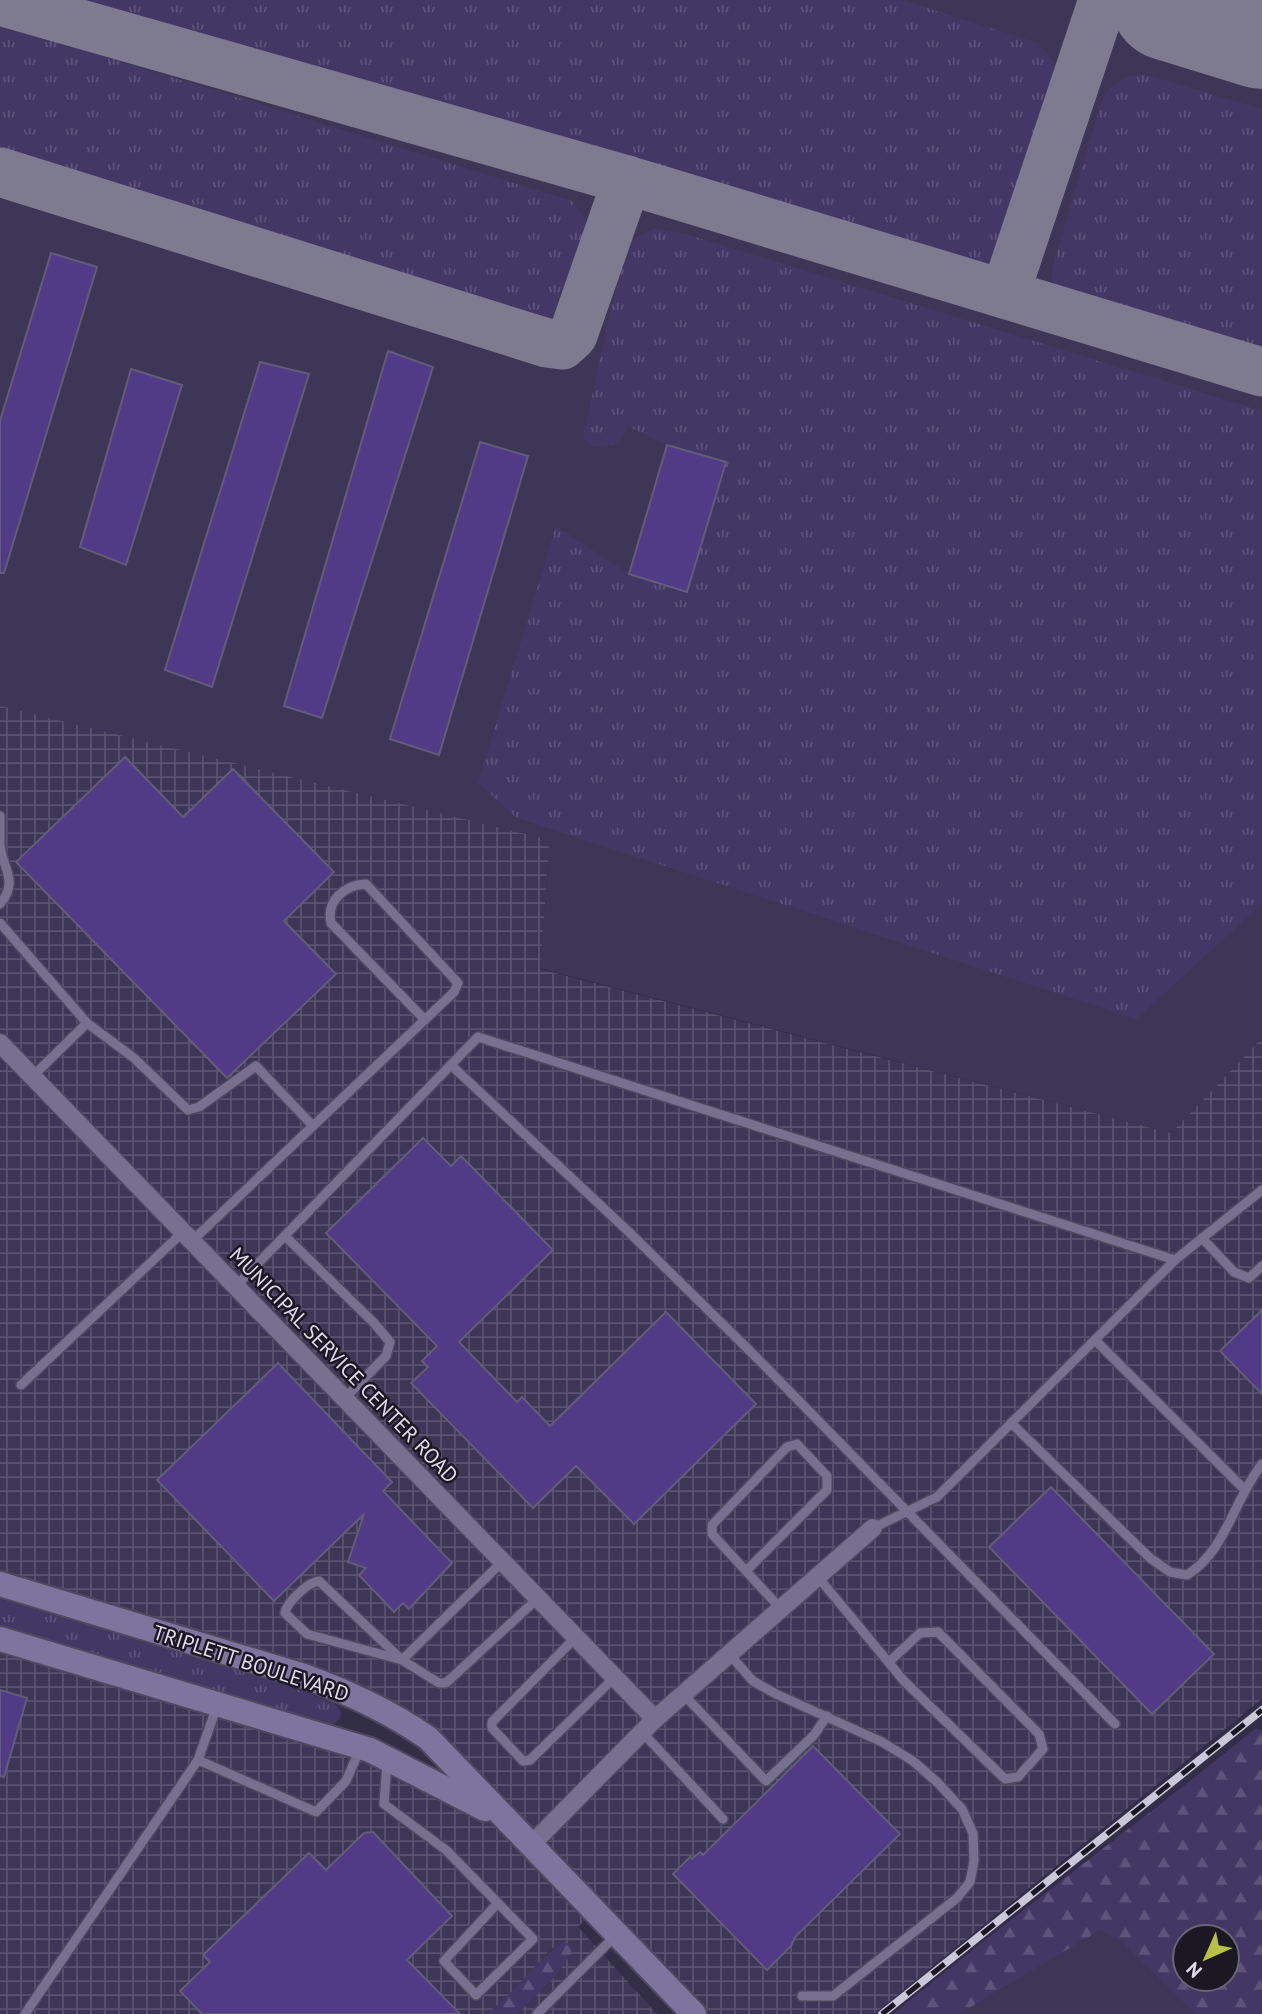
<svg xmlns="http://www.w3.org/2000/svg" width="1262" height="2014" viewBox="0 0 1262 2014" font-family="'PT Sans',sans-serif">
  <style>
    .built { fill: #3d3656 }
    .industrial { fill: url(#industrial-grid) }
    .grass { fill: url(#grass-tufts) }
    .forest { fill: url(#forest-firs); fill-rule: evenodd }
    .lines { fill: none; stroke-linecap: round; stroke-linejoin: round }
    .taxiway { stroke: #7e7a90; stroke-width: 49 }
    .runway { stroke: #7e7a90; stroke-width: 122 }
    .building { fill: #513b86; stroke: #625c79; stroke-width: 2 }
    .lane-casing { stroke: #4e495f; stroke-width: 12 }
    .street-casing { stroke: #4e495f; stroke-width: 21 }
    .secondary-casing { stroke: #4e495f; stroke-width: 28 }
    .lane { stroke: #77718f; stroke-width: 9 }
    .street { stroke: #77718f; stroke-width: 18 }
    .secondary { stroke: #7e759f; stroke-width: 24 }
    .rail-casing { stroke: #cac7d9; stroke-width: 8 }
    .rail { stroke: #1b1824; stroke-width: 5; stroke-dasharray: 16; stroke-linecap: butt }
    .labels { text-anchor: middle; dominant-baseline: central; stroke-width: 5; stroke-linejoin: round; paint-order: stroke }
    .street-label { font-size: 21px; fill: #dfdced; stroke: #1b1824 }
  </style>
  <defs>
    <pattern id="industrial-grid" width="8" height="8" patternUnits="userSpaceOnUse" patternTransform="scale(1.75)"><rect width="8" height="8" fill="#3d3656"/><path d="M0 4h8M4 0v8" fill="none" stroke="#59526f"/></pattern>
    <pattern id="grass-tufts" width="24" height="20" patternUnits="userSpaceOnUse" patternTransform="scale(1.75)"><rect width="24" height="20" fill="#433766"/><path d="M3 7l-1-3M5 7V3M7 7l1-3M15 17l-1-3M17 17v-4M19 17l1-3" fill="none" stroke="#5e537c"/></pattern>
    <pattern id="forest-firs" width="22" height="20" patternUnits="userSpaceOnUse" patternTransform="scale(1.75)"><rect width="22" height="20" fill="#433766"/><path d="M5 1l3.5 6h-7zM16 11l3.5 6h-7z" fill="#5e537c"/></pattern>
  </defs>
  <rect width="100%" height="100%" fill="#332e48"/>
  <g class="built">
    <path d="M0,0H1262V1038L1171,1133L540,968L550,840L0,709Z"/>
    <path d="M1100,1929L1122,1942L1195,2014H959Z"/>
  </g>
  <path class="industrial" d="M0,706L550,840L540,969L1171,1133L1262,1038V1699L874,2014H694L595,1910L578,1927L657,2014H517L553,1979L564,1941L549,1951L506,2000L486,2014H0V1646L315,1733L501,1817L399,1718L0,1584Z"/>
  <g class="grass">
    <path d="M55,0H902L1038,43L1055,63L1058,84L1004,257L991,272L965,277Z"/>
    <path d="M0,24L572,201L585,218L593,241L571,315L550,328L522,326L0,164Z"/>
    <path d="M1144,74L1262,109V369L1078,312C1059,305 1051,290 1052,269L1101,103C1109,83 1124,76 1144,74Z"/>
    <path d="M654,228L686,234L1262,411V904L1136,1019L517,818L478,783L556,526L629,574L687,591L726,463L667,445L628,426C620,447 613,446 592,446L583,437L626,242Z"/>
    <path d="M0,1599L268,1679L334,1703L341,1711L340,1719L327,1728L0,1628Z"/>
  </g>
  <g class="forest">
    <path d="M1256,1728L1262,1731V2014H1195L1122,1942L1100,1930L959,2014H893C1012,1916 1137,1825 1256,1728ZM1227,1937V1979H1185V1937Z"/>
    <path d="M564,1941L575,1949L553,1979L517,2014H486C516,1993 534,1961 564,1941Z"/>
  </g>
  <g class="lines">
    <g class="taxiway">
      <path d="M0,1L627,180L1262,372"/>
      <path d="M0,172L547,343L562,345L573,335L627,180"/>
      <path d="M1005,294L1103,0"/>
    </g>
    <path class="runway" d="M1171,0L1262,28"/>
  </g>
  <g class="building">
    <path d="M51,253L97,267L4,573H0V421Z"/>
    <path d="M388,351L433,367L322,718L284,706Z"/>
    <path d="M260,362L309,374L212,687L165,670Z"/>
    <path d="M131,369L182,385L126,565L80,547Z"/>
    <path d="M480,442L528,456L439,755L390,739Z"/>
    <path d="M667,445L726,462L687,592L629,574Z"/>
    <path d="M125,757L183,817L233,769L334,872L284,921L336,974L227,1078L16,862Z"/>
    <path d="M423,1138L451,1166L461,1156L553,1250L459,1342L517,1402L522,1397L550,1426L666,1312L756,1404L634,1524L576,1466L533,1508L411,1383L428,1367L422,1361L437,1346L326,1233Z"/>
    <path d="M1262,1310V1394L1220,1351Z"/>
    <path d="M278,1363L392,1482L383,1491L452,1563L409,1609L403,1603L394,1612L359,1575L366,1568L348,1562L364,1514L274,1601L157,1480Z"/>
    <path d="M1051,1487L1214,1654L1152,1714L989,1547Z"/>
    <path d="M0,1690L27,1698L4,1777L0,1776Z"/>
    <path d="M813,1746L900,1834L795,1937L791,1946L767,1970L673,1874L690,1857L692,1859L700,1852L703,1855Z"/>
    <path d="M373,1832L452,1916L407,1960L460,2014H202L180,1991L210,1962L203,1955L309,1853L326,1870L364,1833Z"/>
  </g>
  <g class="lines">
    <g class="lane-casing">
      <g id="lane">
        <path d="M0,816V842"/>
        <path d="M0,845C3,870 19,881 0,904"/>
        <path d="M0,923L87,1023L134,1058L188,1110L199,1107L256,1066L313,1126"/>
        <path d="M451,1065L630,1233L756,1357L1115,1724"/>
        <path d="M32,1077L87,1023"/>
        <path d="M285,1236L374,1323L390,1342L386,1356L345,1398"/>
        <path d="M1202,1238L1234,1272L1249,1278L1262,1266"/>
        <path d="M192,1241L454,992L458,983L366,884C345,885 326,900 331,923L425,1020"/>
        <path d="M236,1286L478,1037L1175,1260L1262,1190"/>
        <path d="M1095,1340L1245,1490"/>
        <path d="M21,1385L183,1232"/>
        <path d="M1011,1423L1150,1558L1170,1572L1187,1575C1226,1551 1234,1499 1262,1464"/>
        <path d="M873,1528L937,1497L1175,1260"/>
        <path d="M502,1562L402,1660L319,1581C308,1582 287,1602 285,1613L307,1634L402,1660L439,1683H446L537,1599"/>
        <path d="M746,1571L827,1490V1476L797,1444L787,1447L712,1525V1534L781,1609"/>
        <path d="M818,1577L904,1681L1005,1779L1018,1777L1043,1749L1039,1734L938,1632L920,1633L889,1662"/>
        <path d="M575,1638L492,1722V1728L523,1761L530,1760L614,1678"/>
        <path d="M730,1655L753,1681L776,1694L882,1742L913,1761L938,1783L962,1809L973,1833L974,1861L970,1882L957,1898L833,1996H802"/>
        <path d="M684,1695L766,1781L814,1735L827,1716"/>
        <path d="M217,1706L198,1760L316,1812L346,1781L360,1749"/>
        <path d="M642,1732L723,1819"/>
        <path d="M387,1763L384,1804L446,1850L533,1939L476,1995L444,1961L498,1903"/>
        <path d="M25,2014L198,1760"/>
        <path d="M537,2014L616,1935"/>
      </g>
    </g>
    <g class="street-casing">
      <g id="street">
        <path d="M0,1043L655,1719"/>
        <path d="M532,1844L655,1719L873,1528"/>
      </g>
    </g>
    <g class="secondary-casing">
      <g id="secondary">
        <path d="M0,1584L304,1676C348,1692 389,1711 428,1738L694,2014"/>
        <path d="M0,1639L370,1750L485,1809"/>
      </g>
    </g>
    <use href="#lane" class="lane"/>
    <use href="#street" class="street"/>
    <use href="#secondary" class="secondary"/>
    <g class="rail-casing">
      <path id="rail" d="M882,2014L1262,1710"/>
    </g>
    <use href="#rail" class="rail"/>
  </g>
  <g class="labels">
    <g class="street-label">
      <text transform="translate(344 1365) rotate(46)">MUNICIPAL SERVICE CENTER ROAD</text>
      <text transform="translate(251 1663) rotate(18)">TRIPLETT BOULEVARD</text>
    </g>
  </g>
  <g transform="translate(1206 1958) rotate(225)"><circle r="33" fill="#1b1824" stroke="#696674" stroke-width="2"/>
  <path d="M0-5L12 26L0 18L-12 26Z" fill="#b7c148"/>
  <text y="-10" font-size="19" font-weight="bold" text-anchor="middle" fill="#dfdced">N</text>
  </g>
</svg>
